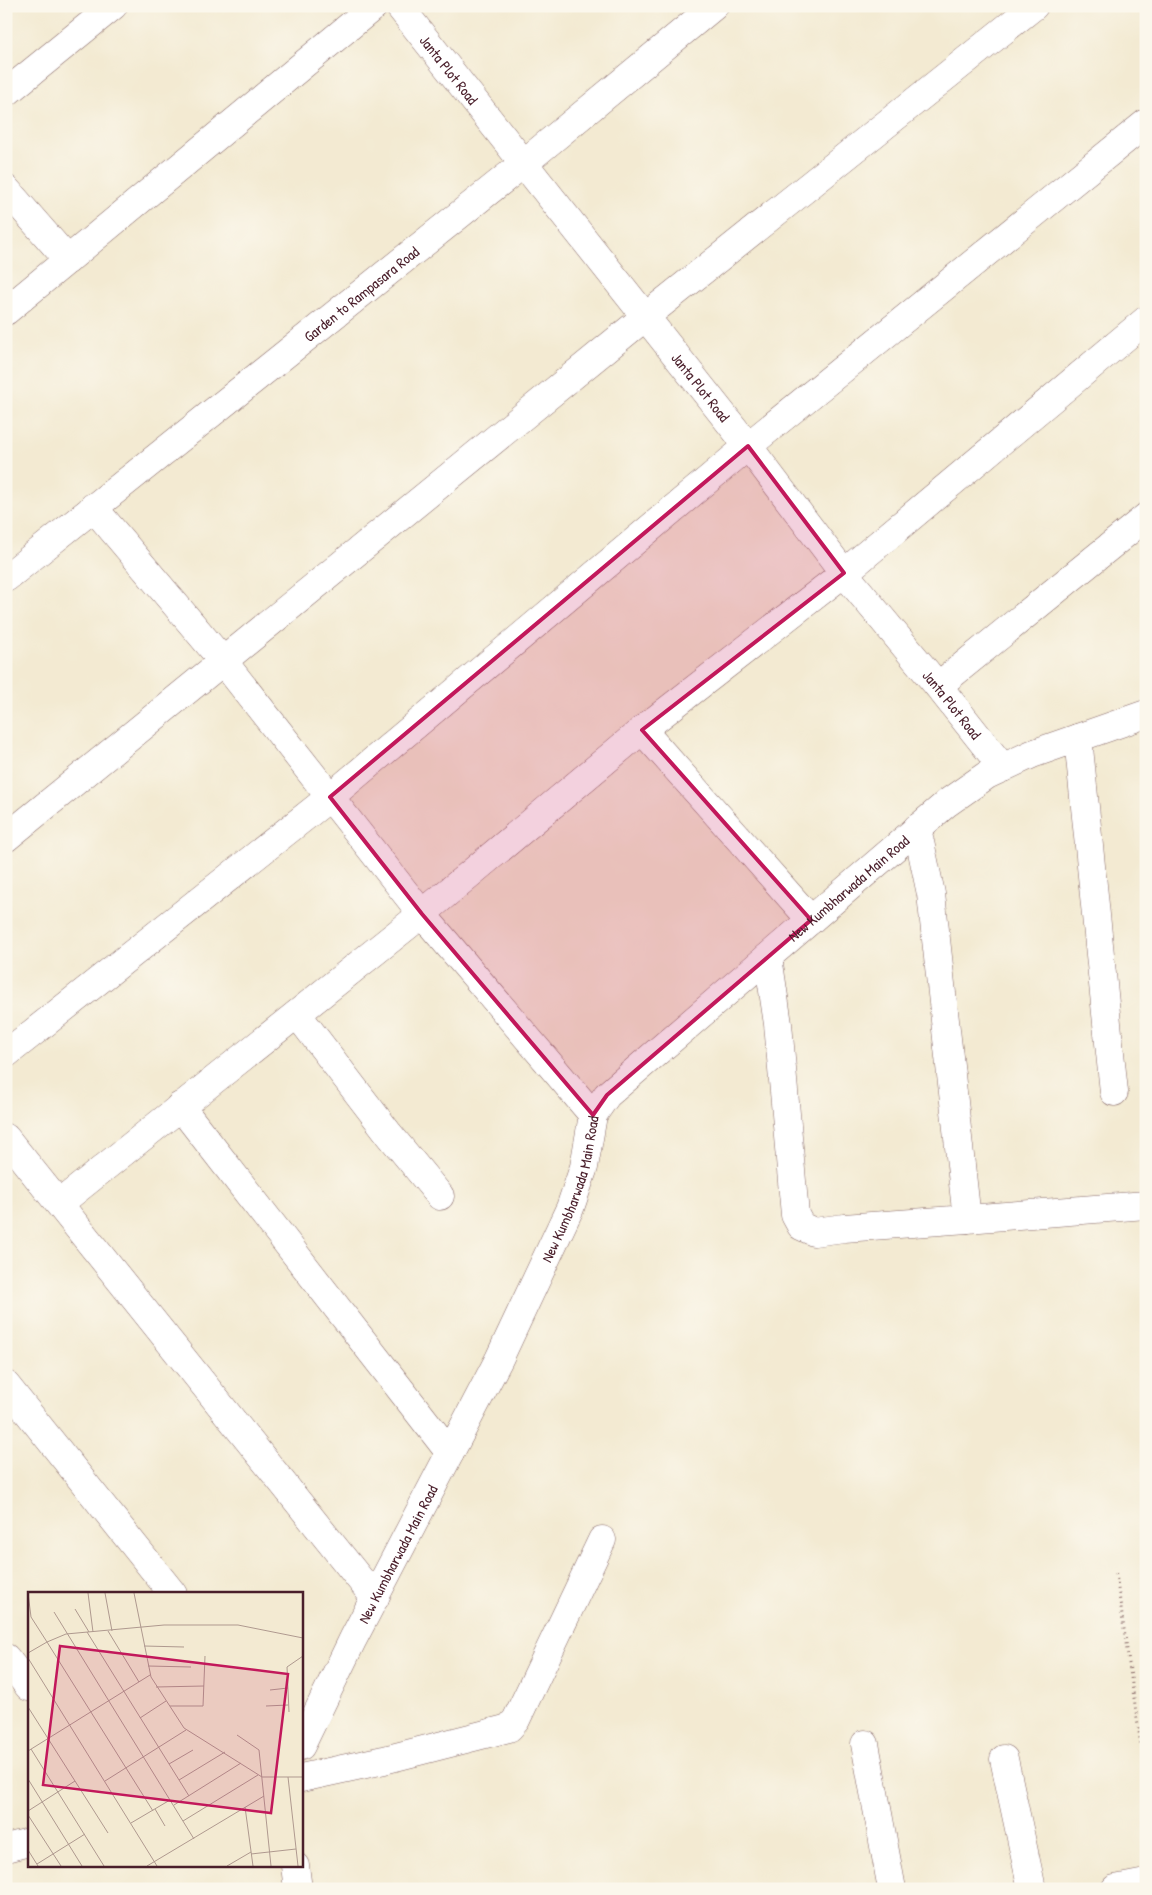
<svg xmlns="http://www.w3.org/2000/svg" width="1152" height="1895" viewBox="0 0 1152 1895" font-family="'Patrick Hand',sans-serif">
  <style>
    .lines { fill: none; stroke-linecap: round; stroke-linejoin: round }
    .minor-casing { stroke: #856665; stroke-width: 29 }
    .tertiary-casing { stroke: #856665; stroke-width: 29 }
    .secondary-casing { stroke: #856665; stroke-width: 29 }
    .path { stroke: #856665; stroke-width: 3; stroke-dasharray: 1 4; stroke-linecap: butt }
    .minor { stroke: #fff; stroke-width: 28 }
    .tertiary { stroke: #fff; stroke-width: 28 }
    .secondary { stroke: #fff; stroke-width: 28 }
    .marked { fill: #c2185b; fill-opacity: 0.2; stroke: #c2185b; stroke-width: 4; stroke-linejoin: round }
    .labels { text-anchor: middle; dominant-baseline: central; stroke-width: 5; stroke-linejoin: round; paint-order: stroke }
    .street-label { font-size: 15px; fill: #4a1f2b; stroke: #fbf7ec }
    .inset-road { fill: none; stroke: #af998f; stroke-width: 1 }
    .view { fill: #c2185b; fill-opacity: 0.15; stroke: #c2185b; stroke-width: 2.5 }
    .inset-edge { fill: none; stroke: #4a1f2b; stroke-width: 2.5 }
  </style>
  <rect width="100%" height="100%" fill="#fbf7ec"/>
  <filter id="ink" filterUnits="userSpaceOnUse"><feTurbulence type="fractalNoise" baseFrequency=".02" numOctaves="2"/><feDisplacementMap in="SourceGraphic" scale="10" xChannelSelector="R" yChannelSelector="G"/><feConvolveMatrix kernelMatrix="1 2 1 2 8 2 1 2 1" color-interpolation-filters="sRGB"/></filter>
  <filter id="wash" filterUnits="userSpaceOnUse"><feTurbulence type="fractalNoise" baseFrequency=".0096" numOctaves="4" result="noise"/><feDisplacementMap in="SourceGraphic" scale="20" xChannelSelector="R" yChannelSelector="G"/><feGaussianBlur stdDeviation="1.12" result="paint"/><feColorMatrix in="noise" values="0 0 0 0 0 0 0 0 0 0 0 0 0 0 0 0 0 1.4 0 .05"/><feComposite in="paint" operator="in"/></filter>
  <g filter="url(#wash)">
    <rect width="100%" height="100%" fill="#f3ead2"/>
  </g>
  <g filter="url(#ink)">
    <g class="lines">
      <g class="minor-casing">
        <g id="minor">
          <path d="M6,93L113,6"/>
          <path d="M6,189L68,260"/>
          <path d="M6,311L374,6"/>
          <path d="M93,507L223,661L422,914L593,1115"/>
          <path d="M938,686L1146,517"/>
          <path d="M642,730L811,920"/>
          <path d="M1078,738L1114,1092"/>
          <path d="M917,828L931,894L967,1219"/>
          <path d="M6,838L645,317L1034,6"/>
          <path d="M768,957L778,1024L795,1215L801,1226L814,1232L844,1228L967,1219L1146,1205"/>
          <path d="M297,1014L389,1134L440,1196"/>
          <path d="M6,1054L330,797L748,446L1146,123"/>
          <path d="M180,1106L450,1453"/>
          <path d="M6,1138L375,1598"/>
          <path d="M60,1203L422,914L642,730L844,573L1146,320"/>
          <path d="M6,1385L173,1594"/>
          <path d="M865,1744L892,1889"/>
          <path d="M1004,1759L1032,1889"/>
          <path d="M301,1778L384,1760L509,1728L516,1720L602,1540"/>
          <path d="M6,1848L29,1842"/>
          <path d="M1115,1889L1146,1883"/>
        </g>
      </g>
      <g class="tertiary-casing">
        <g id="tertiary">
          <path d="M6,1658L29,1687"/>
          <path id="s1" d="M301,1746L353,1639L499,1359L570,1208L584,1167L593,1115L607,1095L947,803L987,775L1032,754L1146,714"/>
          <path d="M295,1866L298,1889"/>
        </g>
      </g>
      <g class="secondary-casing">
        <g id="secondary">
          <path id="s2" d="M399,6L748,446L844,573L938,686L1003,768"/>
          <path id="s3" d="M6,578L524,163L714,6"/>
        </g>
      </g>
      <path class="path" d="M1116,1574L1141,1746L1146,1750"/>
      <use href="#minor" class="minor"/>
      <use href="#tertiary" class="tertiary"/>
      <use href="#secondary" class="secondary"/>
    </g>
  </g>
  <path class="marked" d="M748,446L844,573L642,730L811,920L607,1095L593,1115L422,914L330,797Z"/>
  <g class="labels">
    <g class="street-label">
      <text stroke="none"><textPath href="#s2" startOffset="81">Janta Plot Road</textPath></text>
      <text stroke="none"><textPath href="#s3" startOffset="455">Garden to Rampasara Road</textPath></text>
      <text stroke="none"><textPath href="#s2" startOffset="486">Janta Plot Road</textPath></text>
      <text stroke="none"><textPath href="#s2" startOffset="891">Janta Plot Road</textPath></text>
      <text stroke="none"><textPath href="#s1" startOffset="1040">New Kumbharwada Main Road</textPath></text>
      <text stroke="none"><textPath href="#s1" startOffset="620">New Kumbharwada Main Road</textPath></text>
      <text stroke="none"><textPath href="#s1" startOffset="215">New Kumbharwada Main Road</textPath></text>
    </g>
  </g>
  <g transform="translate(28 1592)">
    <rect width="275" height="275" fill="#f3ead2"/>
    <path class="inset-road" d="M60,1L65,40M77,1L84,39M106,1L123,85L156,136L234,185M47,17L61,40M26,20L166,247M80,39L111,90M59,40L161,204M116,54L156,55M0,61L19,50L3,25L0,1M0,66L129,274M120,74L163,75M128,95L176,94M242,98L260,96M142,114H175L177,64M238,114L260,113M0,115L80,241M261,120L259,75L275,64M112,126L138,109M209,143L231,158L243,274M3,157L76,274M0,159L122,83M141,172L165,158M234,185H275M260,185L270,274M0,187L54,274M151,188L197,160M77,189L158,138M146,213L213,171M217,215L225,274M127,217L137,234M0,219L47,189M125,219L19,50L38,42L136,33H210L275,46M0,223L33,274M155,229L230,183M103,231L142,208M0,258L10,274M223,262L268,257M9,272L57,242M119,274L236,204M199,274L223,260"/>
    <path class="view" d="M32,54L260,82L243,221L15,193Z"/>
    <rect width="275" height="275" class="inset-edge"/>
  </g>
  <rect width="1152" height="1895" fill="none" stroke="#fbf7ec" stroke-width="25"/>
</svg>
